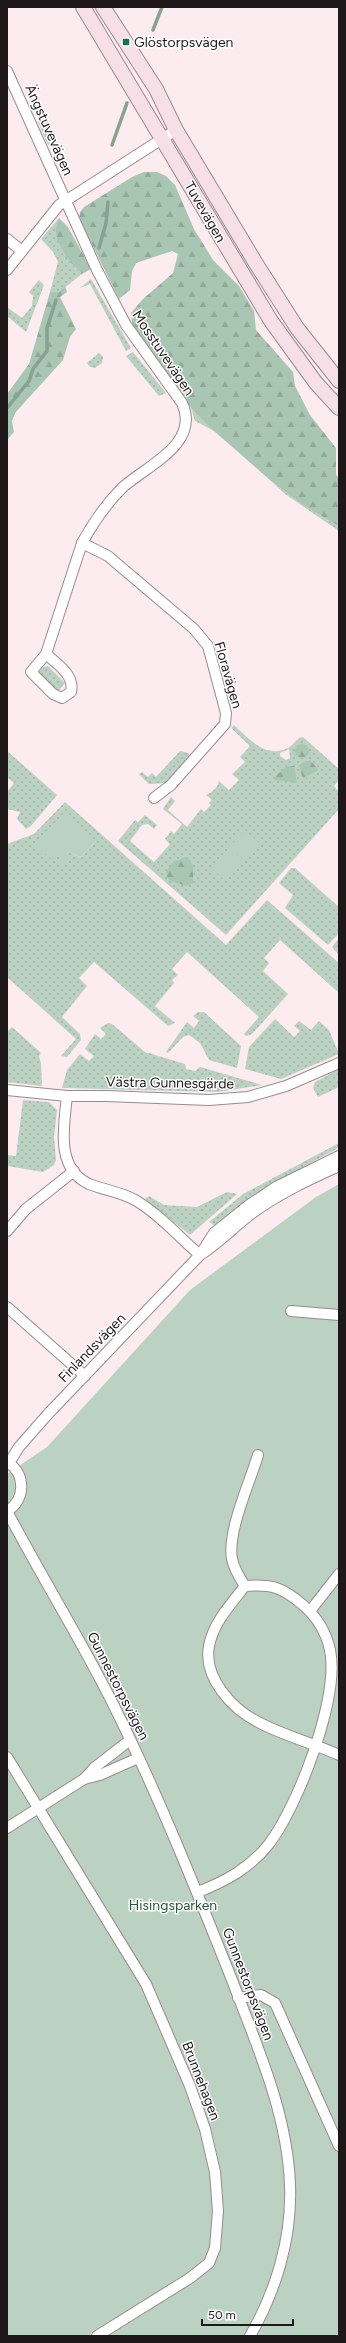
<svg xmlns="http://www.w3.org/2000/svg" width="346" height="2343" viewBox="0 0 346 2343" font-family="Figtree,sans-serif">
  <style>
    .grass { fill: url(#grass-dots); fill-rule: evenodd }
    .forest { fill: url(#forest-firs) }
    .green { fill: #bbd1c2 }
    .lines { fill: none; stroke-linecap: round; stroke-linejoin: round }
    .stream { stroke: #86a290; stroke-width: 3.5 }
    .street-casing { stroke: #998b8e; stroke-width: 12 }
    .secondary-casing { stroke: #998b8e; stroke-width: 16 }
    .street { stroke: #fff; stroke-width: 10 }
    .secondary { stroke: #f6dfe6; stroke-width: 14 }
    .poi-dot { fill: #197145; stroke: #fff; stroke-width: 1.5 }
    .labels { text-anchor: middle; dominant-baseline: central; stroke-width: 3; stroke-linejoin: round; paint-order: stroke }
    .poi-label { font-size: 14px; fill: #1e181a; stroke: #fff; text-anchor: start }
    .street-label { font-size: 14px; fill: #1e181a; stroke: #fff }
    .park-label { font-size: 14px; fill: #255539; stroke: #fff }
  </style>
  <defs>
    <pattern id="grass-dots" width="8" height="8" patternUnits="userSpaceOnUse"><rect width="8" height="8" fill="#bbd1c2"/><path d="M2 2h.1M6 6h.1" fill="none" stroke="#a0b3a6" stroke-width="1.8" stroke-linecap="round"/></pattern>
    <pattern id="forest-firs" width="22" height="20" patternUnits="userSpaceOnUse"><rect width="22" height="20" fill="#a9c6b3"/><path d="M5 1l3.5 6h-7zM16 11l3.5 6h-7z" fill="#91a999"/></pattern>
  </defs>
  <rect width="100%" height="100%" fill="#fcecf0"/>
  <g class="grass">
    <path d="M45,116L56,141L48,145L38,122V120Z"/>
    <path d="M59,218C49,238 68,261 82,274L59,292H50L58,262L53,252L41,239Z"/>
    <path d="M91,279L131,348L126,351L90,284L80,288Z"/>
    <path d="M39,280L44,285L26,332L7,316V307L22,318L32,306L33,296L29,292Z"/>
    <path d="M133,352L166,393L159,396L126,356Z"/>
    <path d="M99,353L103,357L102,363L95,368L90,367L87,363Z"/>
    <path d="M191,408L213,428L214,431L195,421Z"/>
    <path d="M271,481L304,506L339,526V531L285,494Z"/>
    <path d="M48,666L65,683L59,690H55L38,673L43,667Z"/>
    <path d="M234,725C249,739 266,759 288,748C294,745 297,737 303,737L339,769V780L334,786L339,792V809L226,935L118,841L135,820L138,822L145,815L157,825L154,829L148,824L142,825L130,841L154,862L170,844L165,839L171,831L174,834L182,824L163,809L171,797L175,801L168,810L187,827L201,809L204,812L211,805L209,803L212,800L206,795C211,793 218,788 219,781L229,790L239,780L232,774L245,762L240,757L250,746L231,728ZM289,749L290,758L286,760L280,756V753ZM309,760L319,770L303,779L302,773Z"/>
    <path d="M7,751L57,795L31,826L26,829L17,819L20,812L7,809V792L14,783L7,777Z"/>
    <path d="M180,751L188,753L191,757L168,783L149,784L139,774L142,772L148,777L152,773L156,777Z"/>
    <path d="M65,802L226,945L267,900L339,963V993L280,940L264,958L269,963L263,971L288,994L252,1034L246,1036L244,1034L259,1017L187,952L172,969L178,975L172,980L174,983L155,1006L175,1023L168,1026L94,962L79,978L87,986L62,1017L80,1034L81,1040L67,1057L61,1056L76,1039L7,977V844L34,834ZM96,841L81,857L67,852L68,865L59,854L55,855Z"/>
    <path d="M291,868H295L339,907V933L328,945L285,908L293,895L279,883Z"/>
    <path d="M339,938V955L332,947Z"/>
    <path d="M198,1012H204L241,1046L237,1068L209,1060L200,1043L189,1035L183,1037L168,1053L166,1052L187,1022L194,1028L199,1021L193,1016Z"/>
    <path d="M275,1019L294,1037L300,1031L294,1026L299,1021L311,1030L319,1021L329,1030L339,1054L281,1079L245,1069L249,1047Z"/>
    <path d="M108,1023L112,1024L145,1052L185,1064L186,1069L195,1071L200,1067L262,1085L218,1092L62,1088L67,1070L80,1054L89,1061L94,1056L85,1049L95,1034L101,1039L106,1034L100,1028Z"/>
    <path d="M12,1027L41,1053L39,1056L41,1064L42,1086L7,1082V1032Z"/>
    <path d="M339,1069V1087L318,1097L313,1088L315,1082Z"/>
    <path d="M23,1100L49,1102L57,1110L54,1137L56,1160L54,1165L43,1172L7,1166V1155L16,1156Z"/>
    <path d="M339,1143V1147L333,1151C288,1174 256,1195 216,1226L209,1222L243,1194Z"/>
    <path d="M227,1192L237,1194L190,1235L145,1199L149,1196L164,1205L197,1207Z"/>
  </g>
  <g class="forest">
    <path d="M144,172H157L166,176L175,185L194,229L213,260L239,286L254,311L256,330L293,372L295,386L310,415L336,448V475L339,478V526L304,506L271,481L214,431L191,408L132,324L131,313L143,299L173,273L178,254L172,251L136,263L132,271L130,290L119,299L79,218L80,212L84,207L132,177Z"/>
    <path d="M59,218L68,227L91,269L82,274C68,261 48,238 59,218Z"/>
    <path d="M65,286L67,292L60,297L76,329L70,337L63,360L15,413L12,421L14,432L7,440V394L29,364L50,292H59Z"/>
    <circle cx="302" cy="751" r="7"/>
    <path d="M310,760L319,770L303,779L299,765Z"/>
    <path d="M294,766L297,783L275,780L274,778L285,767Z"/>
    <path d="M188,857L193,866V883L186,886L169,880L166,875C168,863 177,859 188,857Z"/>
  </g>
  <g class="green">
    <path d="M65,812L96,841L81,857L67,852L69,865H62L59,854L50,858L35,845Z"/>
    <path d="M245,830L260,844L244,860L229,847Z"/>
    <path d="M227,850L242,863L225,881L211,867Z"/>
    <path d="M339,1184V2336H7V1474L47,1447L190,1290L316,1197Z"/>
  </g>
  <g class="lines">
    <g class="stream">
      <path d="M153,30L162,7"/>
      <path d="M112,145L127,103"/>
      <path d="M99,248L106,223L108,202"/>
      <path d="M7,408L29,381L33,369L47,351V328L56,300"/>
    </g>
    <g class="street-casing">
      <g id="street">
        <path d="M7,71L97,270L126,325L182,403C201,444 146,466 122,488C106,504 93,523 82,543L46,654C57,664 75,675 71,692L62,698L53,694L31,672L46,654"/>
        <path d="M7,239L22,251"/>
        <path d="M7,270L59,205L176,130"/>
        <path d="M82,543L108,556L194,629L208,646L226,713L225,724L171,785L154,798"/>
        <path d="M7,1090L67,1096H106L209,1100L248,1097L286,1086L339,1063"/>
        <path d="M67,1096C64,1126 55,1168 89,1184C104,1190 121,1192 135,1200C159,1214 179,1237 200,1255"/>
        <path d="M7,1231L26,1209L74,1171"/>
        <path d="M203,1253C221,1241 234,1227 251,1214C278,1194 308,1180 339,1166"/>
        <path d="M7,1307L85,1376"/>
        <path d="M291,1311L339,1315"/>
        <path d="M7,1462C26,1473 26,1500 7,1511"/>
        <path d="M9,1463L19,1447L48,1414L200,1255L214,1233L249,1205L276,1187L339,1156"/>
        <path d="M7,1511C41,1576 80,1638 113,1704C158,1794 195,1887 232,1980C257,2046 288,2115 290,2186C292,2238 276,2291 250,2336"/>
        <path d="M245,1586C239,1577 234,1569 232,1559C227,1532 250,1482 258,1455"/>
        <path d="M310,1611L339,1574"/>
        <path d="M7,1757L146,1984L190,2086L205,2129L215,2172L218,2211L215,2248L209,2263L190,2278L97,2336"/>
        <path d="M84,1779L100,1775L138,1758"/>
        <path d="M7,1828L84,1779L94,1768L130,1740"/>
        <path d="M198,1892C226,1881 250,1868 269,1844C298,1806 340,1697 330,1650C326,1632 317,1617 303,1605C282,1587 272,1584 245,1586C231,1604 213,1623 209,1646C203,1678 233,1710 260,1723C285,1736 313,1743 339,1755"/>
        <path d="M238,1998L261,1995L275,2003L339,2146"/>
      </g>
    </g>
    <g class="secondary-casing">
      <g id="secondary">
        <path d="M83,7L271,321L316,383L339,408"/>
        <path d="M103,7L156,89L176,130L255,262L297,328L339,381"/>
      </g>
    </g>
    <use href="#street" class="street"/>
    <use href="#secondary" class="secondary"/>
  </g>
  <rect class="poi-dot" x="122" y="38" width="8" height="8" rx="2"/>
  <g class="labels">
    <g class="poi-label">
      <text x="134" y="42">Glöstorpsvägen</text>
    </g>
    <g class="street-label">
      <text transform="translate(49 130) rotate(66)">Ängstuvevägen</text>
      <text transform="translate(205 212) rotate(60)">Tuvevägen</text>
      <text transform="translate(163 353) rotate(56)">Mosstuvevägen</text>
      <text transform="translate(228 675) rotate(74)">Floravägen</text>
      <text transform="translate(170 1083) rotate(1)">Västra Gunnesgärde</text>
      <text transform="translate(92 1348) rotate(-46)">Finlandsvägen</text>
      <text transform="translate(118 1686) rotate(63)">Gunnestorpsvägen</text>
      <text transform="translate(248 1984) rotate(69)">Gunnestorpsvägen</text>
      <text transform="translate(201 2081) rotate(69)">Brunnehagen</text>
    </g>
    <g class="park-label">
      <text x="173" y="1905">Hisingsparken</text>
    </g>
  </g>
  <rect width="346" height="2343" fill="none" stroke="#1e181a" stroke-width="16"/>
  <path d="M202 2319v6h91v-6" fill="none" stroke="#1e181a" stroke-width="2"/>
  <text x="208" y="2319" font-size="12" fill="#1e181a" stroke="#ffffff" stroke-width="3" paint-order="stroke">50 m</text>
</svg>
